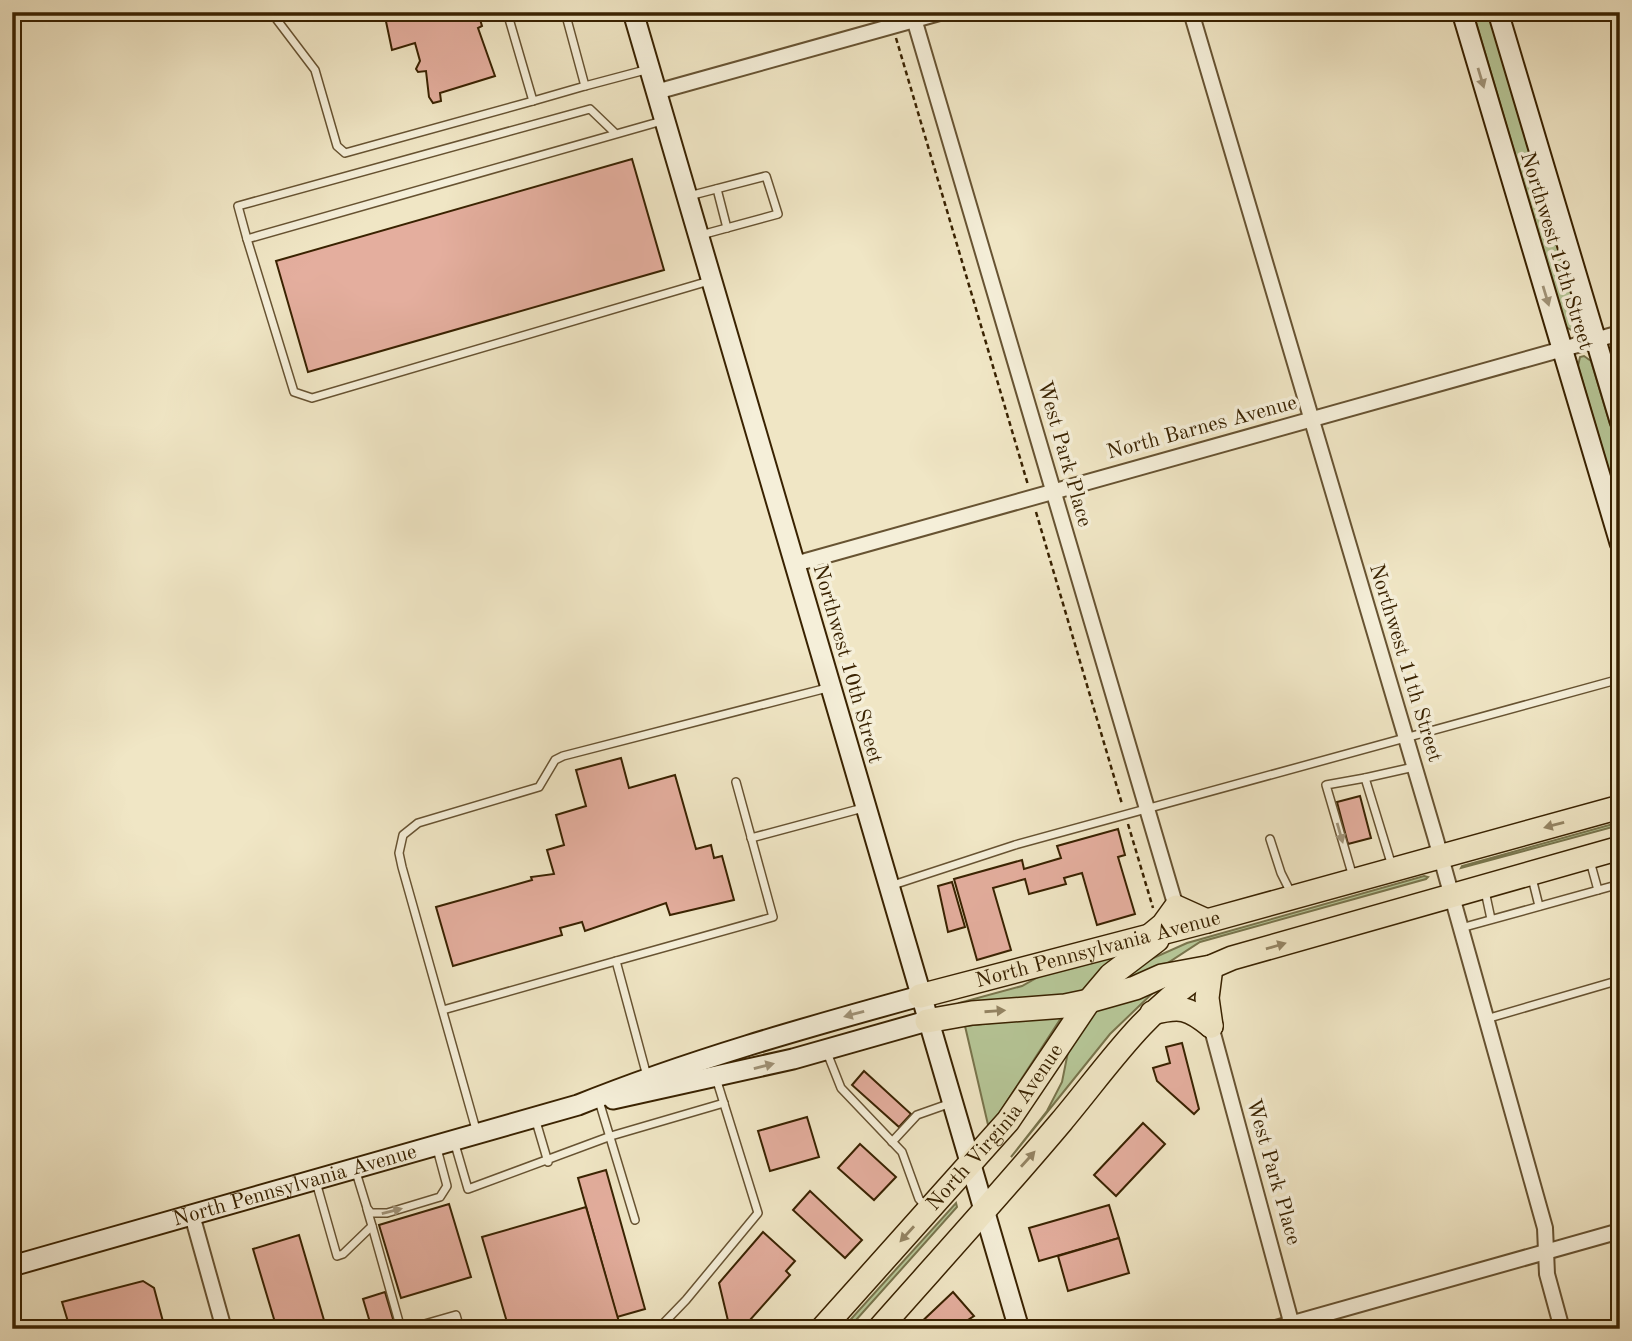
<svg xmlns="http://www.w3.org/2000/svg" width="1632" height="1341" viewBox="0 0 1632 1341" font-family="'Old Standard TT',serif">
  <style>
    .green { fill: #b6c697; stroke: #78744c; stroke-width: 2 }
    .building { fill: #e4ae9e; stroke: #392201; stroke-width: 2 }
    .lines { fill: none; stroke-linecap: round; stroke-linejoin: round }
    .lane-casing { stroke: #675332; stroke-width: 10 }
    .street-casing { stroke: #675332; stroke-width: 18 }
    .secondary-casing { stroke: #392201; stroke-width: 23 }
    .primary-casing { stroke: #392201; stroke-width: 26 }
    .path { stroke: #392201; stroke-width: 2.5; stroke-dasharray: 5 3.5; stroke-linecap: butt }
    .lane { stroke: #f5efd9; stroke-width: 7 }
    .street { stroke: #f5efd9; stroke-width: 14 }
    .secondary { stroke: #f5efd9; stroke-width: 19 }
    .primary { stroke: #f0e6c5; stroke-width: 23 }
    .oneway { fill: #a09378 }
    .oneway2 { fill: #948463 }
    .labels { text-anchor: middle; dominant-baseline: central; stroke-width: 7; stroke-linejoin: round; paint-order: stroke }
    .street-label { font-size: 21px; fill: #392201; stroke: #f5efd9 }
  </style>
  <rect width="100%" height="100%" fill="#f0e6c5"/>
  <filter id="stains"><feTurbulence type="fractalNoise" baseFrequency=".00286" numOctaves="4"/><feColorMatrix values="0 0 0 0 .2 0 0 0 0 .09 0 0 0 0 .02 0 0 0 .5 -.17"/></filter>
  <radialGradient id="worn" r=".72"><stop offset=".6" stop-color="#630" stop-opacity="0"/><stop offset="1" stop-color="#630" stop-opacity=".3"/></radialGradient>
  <g class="green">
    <path d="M1473,12H1488L1580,323L1575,332L1566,327Z"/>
    <path d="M1584,356L1591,361L1620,457V508L1578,366L1580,357Z"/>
    <path d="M1620,822V825L1461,868L1462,866Z"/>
    <path d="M1424,876L1428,877L1426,879L1200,942L1163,966L1118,984L1142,963L1187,943Z"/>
    <path d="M1119,955L1084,994L959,1005V1003L1022,986L1047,972Z"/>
    <path d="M1161,985L1110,1034L1011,1157L1047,1111L1062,1082L1068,1052L1094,1011Z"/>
    <path d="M1063,1015L989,1129L965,1026Z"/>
    <path d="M956,1203L957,1207L848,1329H842Z"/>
  </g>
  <g class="building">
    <path d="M384,12H482L479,16L482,26L478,28L495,76L440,93L441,101L433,103L429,97L426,71L418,72L416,69L420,61L415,43L392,50Z"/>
    <path d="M632,159L664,270L308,372L276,261Z"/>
    <path d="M621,758L629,788L675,775L696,849L711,845L714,858L722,856L734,900L670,915L666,903L585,931L582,922L560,928L562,935L453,966L436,907L532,880L531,877L554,874L547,850L564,845L556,815L586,806L576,770Z"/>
    <path d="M1360,796L1371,838L1348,844L1337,802Z"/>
    <path d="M1118,829L1125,855L1118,857L1135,914L1097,925L1082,873L1064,878L1066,884L1029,894L1025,879L993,888L1011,950L977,960L954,879L1022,860L1024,869L1061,858L1057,846Z"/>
    <path d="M952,882L965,927L948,932L938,886Z"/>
    <path d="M1182,1043L1199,1109L1194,1114L1157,1081L1153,1068L1170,1063L1166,1047Z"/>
    <path d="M864,1071L911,1114L899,1127L852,1085Z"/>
    <path d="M807,1117L819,1157L770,1171L758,1131Z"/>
    <path d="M1143,1123L1165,1144L1116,1196L1094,1175Z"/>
    <path d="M860,1144L896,1177L874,1200L838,1168Z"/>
    <path d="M606,1170L645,1309L617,1317L578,1178Z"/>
    <path d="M810,1191L862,1240L845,1258L793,1210Z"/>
    <path d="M449,1204L471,1277L401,1298L379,1225Z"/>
    <path d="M1109,1205L1119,1238L1039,1261L1029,1228Z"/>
    <path d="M586,1207L621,1329H509L482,1237Z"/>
    <path d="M763,1232L795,1261L786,1271L790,1275L742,1329H733L729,1325L719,1283Z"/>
    <path d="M299,1235L326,1327L277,1329L253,1249Z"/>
    <path d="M1119,1238L1129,1273L1068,1291L1058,1256Z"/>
    <path d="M143,1281L154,1288L165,1329H54L69,1325L62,1302Z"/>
    <path d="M385,1292L396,1329H372L363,1299Z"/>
    <path d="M953,1292L974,1316L968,1320L975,1327L914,1329Z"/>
  </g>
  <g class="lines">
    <g class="lane-casing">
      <g id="lane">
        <path d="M271,12L315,70L337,146L345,153L533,101"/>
        <path d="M507,12L533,101L585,86"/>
        <path d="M565,12L585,86L649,69"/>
        <path d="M615,133L590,109L238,206L247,239L662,121"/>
        <path d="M717,189L727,228"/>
        <path d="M689,196L766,176L778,214L701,235"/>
        <path d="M247,239L294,392L312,398L709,281"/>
        <path d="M751,838L863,808"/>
        <path d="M1270,839L1281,873L1291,893"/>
        <path d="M1590,861L1598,890"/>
        <path d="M1392,866L1365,778L1414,767"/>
        <path d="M1353,877L1326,785L1365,778"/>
        <path d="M1532,878L1539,906"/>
        <path d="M890,886L1015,845L1620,679"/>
        <path d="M1485,891L1491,919"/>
        <path d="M1461,928L1620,884"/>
        <path d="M1614,981L1620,999"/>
        <path d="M443,1010L616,961"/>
        <path d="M1486,1019L1620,980"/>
        <path d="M826,1050L841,1088L902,1152L919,1199L927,1208"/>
        <path d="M647,1076L616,961L773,917L736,782"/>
        <path d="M599,1101L635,1220"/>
        <path d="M535,1118L548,1162"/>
        <path d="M477,1133L402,867L399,853L403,835L418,823L539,787L555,760L563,756L831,687"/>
        <path d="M454,1141L468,1189L611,1136L724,1103"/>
        <path d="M892,1142L917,1115L951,1103"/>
        <path d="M355,1169L367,1208L371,1213H387L440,1197L447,1186L436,1145"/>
        <path d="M316,1182L337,1256L343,1254L372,1226L367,1209"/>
        <path d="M372,1226L401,1329"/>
        <path d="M407,1329L456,1315L460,1329"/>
        <path d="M658,1329L686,1300L758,1213L716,1078"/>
      </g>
    </g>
    <g class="street-casing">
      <g id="street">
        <path d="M912,12L1176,907"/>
        <path d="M1191,12L1435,836L1545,1228L1547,1274L1562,1329"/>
        <path d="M656,92L943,12"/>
        <path d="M795,564L1620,333"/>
        <path d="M1211,1026L1293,1329"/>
        <path d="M192,1215L224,1329"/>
        <path d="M1272,1329L1620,1231"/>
      </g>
    </g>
    <g class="secondary-casing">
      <g id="secondary">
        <path d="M633,12L1019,1329"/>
        <path d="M1462,12L1620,543"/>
        <path d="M1498,12L1620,421"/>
        <path d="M613,1099L793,1059L927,1021"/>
        <path id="s1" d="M12,1266L578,1105C690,1060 804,1028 920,996"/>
      </g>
    </g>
    <g class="primary-casing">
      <g id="primary">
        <path d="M1152,934L1163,925L1176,907L1207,921"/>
        <path id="s2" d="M920,996L1207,921L1620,807"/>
        <path d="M1152,1013C1180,1006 1188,1007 1211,1026"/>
        <path d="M927,1021L972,1013L1065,1006L1089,1001L1135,988L1162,976L1211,967L1232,958L1620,848"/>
        <path d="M1211,1026L1207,998L1211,967"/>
        <path id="s3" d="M822,1329L1008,1121L1089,1001L1111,975L1157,940"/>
        <path d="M879,1329C940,1260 1002,1192 1061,1122C1108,1066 1141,1014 1203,973"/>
      </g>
    </g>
    <g class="path">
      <path d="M896,38L1028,485"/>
      <path d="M1036,512L1122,804"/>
      <path d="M1128,824L1153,908"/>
    </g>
    <use href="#lane" class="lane"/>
    <use href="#street" class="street"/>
    <use href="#secondary" class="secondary"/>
    <use href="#primary" class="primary"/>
  </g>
  <defs><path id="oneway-solid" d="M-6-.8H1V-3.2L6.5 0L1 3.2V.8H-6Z" transform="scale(1.75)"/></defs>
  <g class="oneway">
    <use href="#oneway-solid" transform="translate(1481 78) rotate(73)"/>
    <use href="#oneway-solid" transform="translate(1546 296) rotate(73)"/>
    <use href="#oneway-solid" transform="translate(1340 833) rotate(74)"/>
    <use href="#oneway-solid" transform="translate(854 1014) rotate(165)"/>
    <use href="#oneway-solid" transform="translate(764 1066) rotate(-14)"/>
    <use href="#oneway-solid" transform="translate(392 1211) rotate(-14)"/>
  </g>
  <g class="oneway2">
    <use href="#oneway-solid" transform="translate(1554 825) rotate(165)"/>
    <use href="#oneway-solid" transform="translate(1276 946) rotate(-16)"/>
    <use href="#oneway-solid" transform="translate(995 1011) rotate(-4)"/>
    <use href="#oneway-solid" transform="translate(1028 1159) rotate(-48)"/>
    <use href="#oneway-solid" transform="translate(907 1234) rotate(132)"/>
  </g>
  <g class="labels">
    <g class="street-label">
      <text transform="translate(1556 251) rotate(73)">Northwest 12th Street</text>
      <text transform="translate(1202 428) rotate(-15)">North Barnes Avenue</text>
      <text transform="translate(1064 454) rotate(74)">West Park Place</text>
      <text transform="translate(1405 663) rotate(73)">Northwest 11th Street</text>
      <text transform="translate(847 664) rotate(74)">Northwest 10th Street</text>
      <text stroke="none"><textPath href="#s2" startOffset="184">North Pennsylvania Avenue</textPath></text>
      <text stroke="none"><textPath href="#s3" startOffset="266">North Virginia Avenue</textPath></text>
      <text transform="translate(1273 1172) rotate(74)">West Park Place</text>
      <text stroke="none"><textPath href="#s1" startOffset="294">North Pennsylvania Avenue</textPath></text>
    </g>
  </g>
  <rect width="1632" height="1341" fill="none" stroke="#f0e6c5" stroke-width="42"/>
  <rect x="14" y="14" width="1604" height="1313" fill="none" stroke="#392201" stroke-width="3.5"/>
  <rect x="21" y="21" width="1590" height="1299" fill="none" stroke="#392201" stroke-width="2"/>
  <rect width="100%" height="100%" filter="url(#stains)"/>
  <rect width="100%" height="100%" fill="url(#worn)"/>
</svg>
